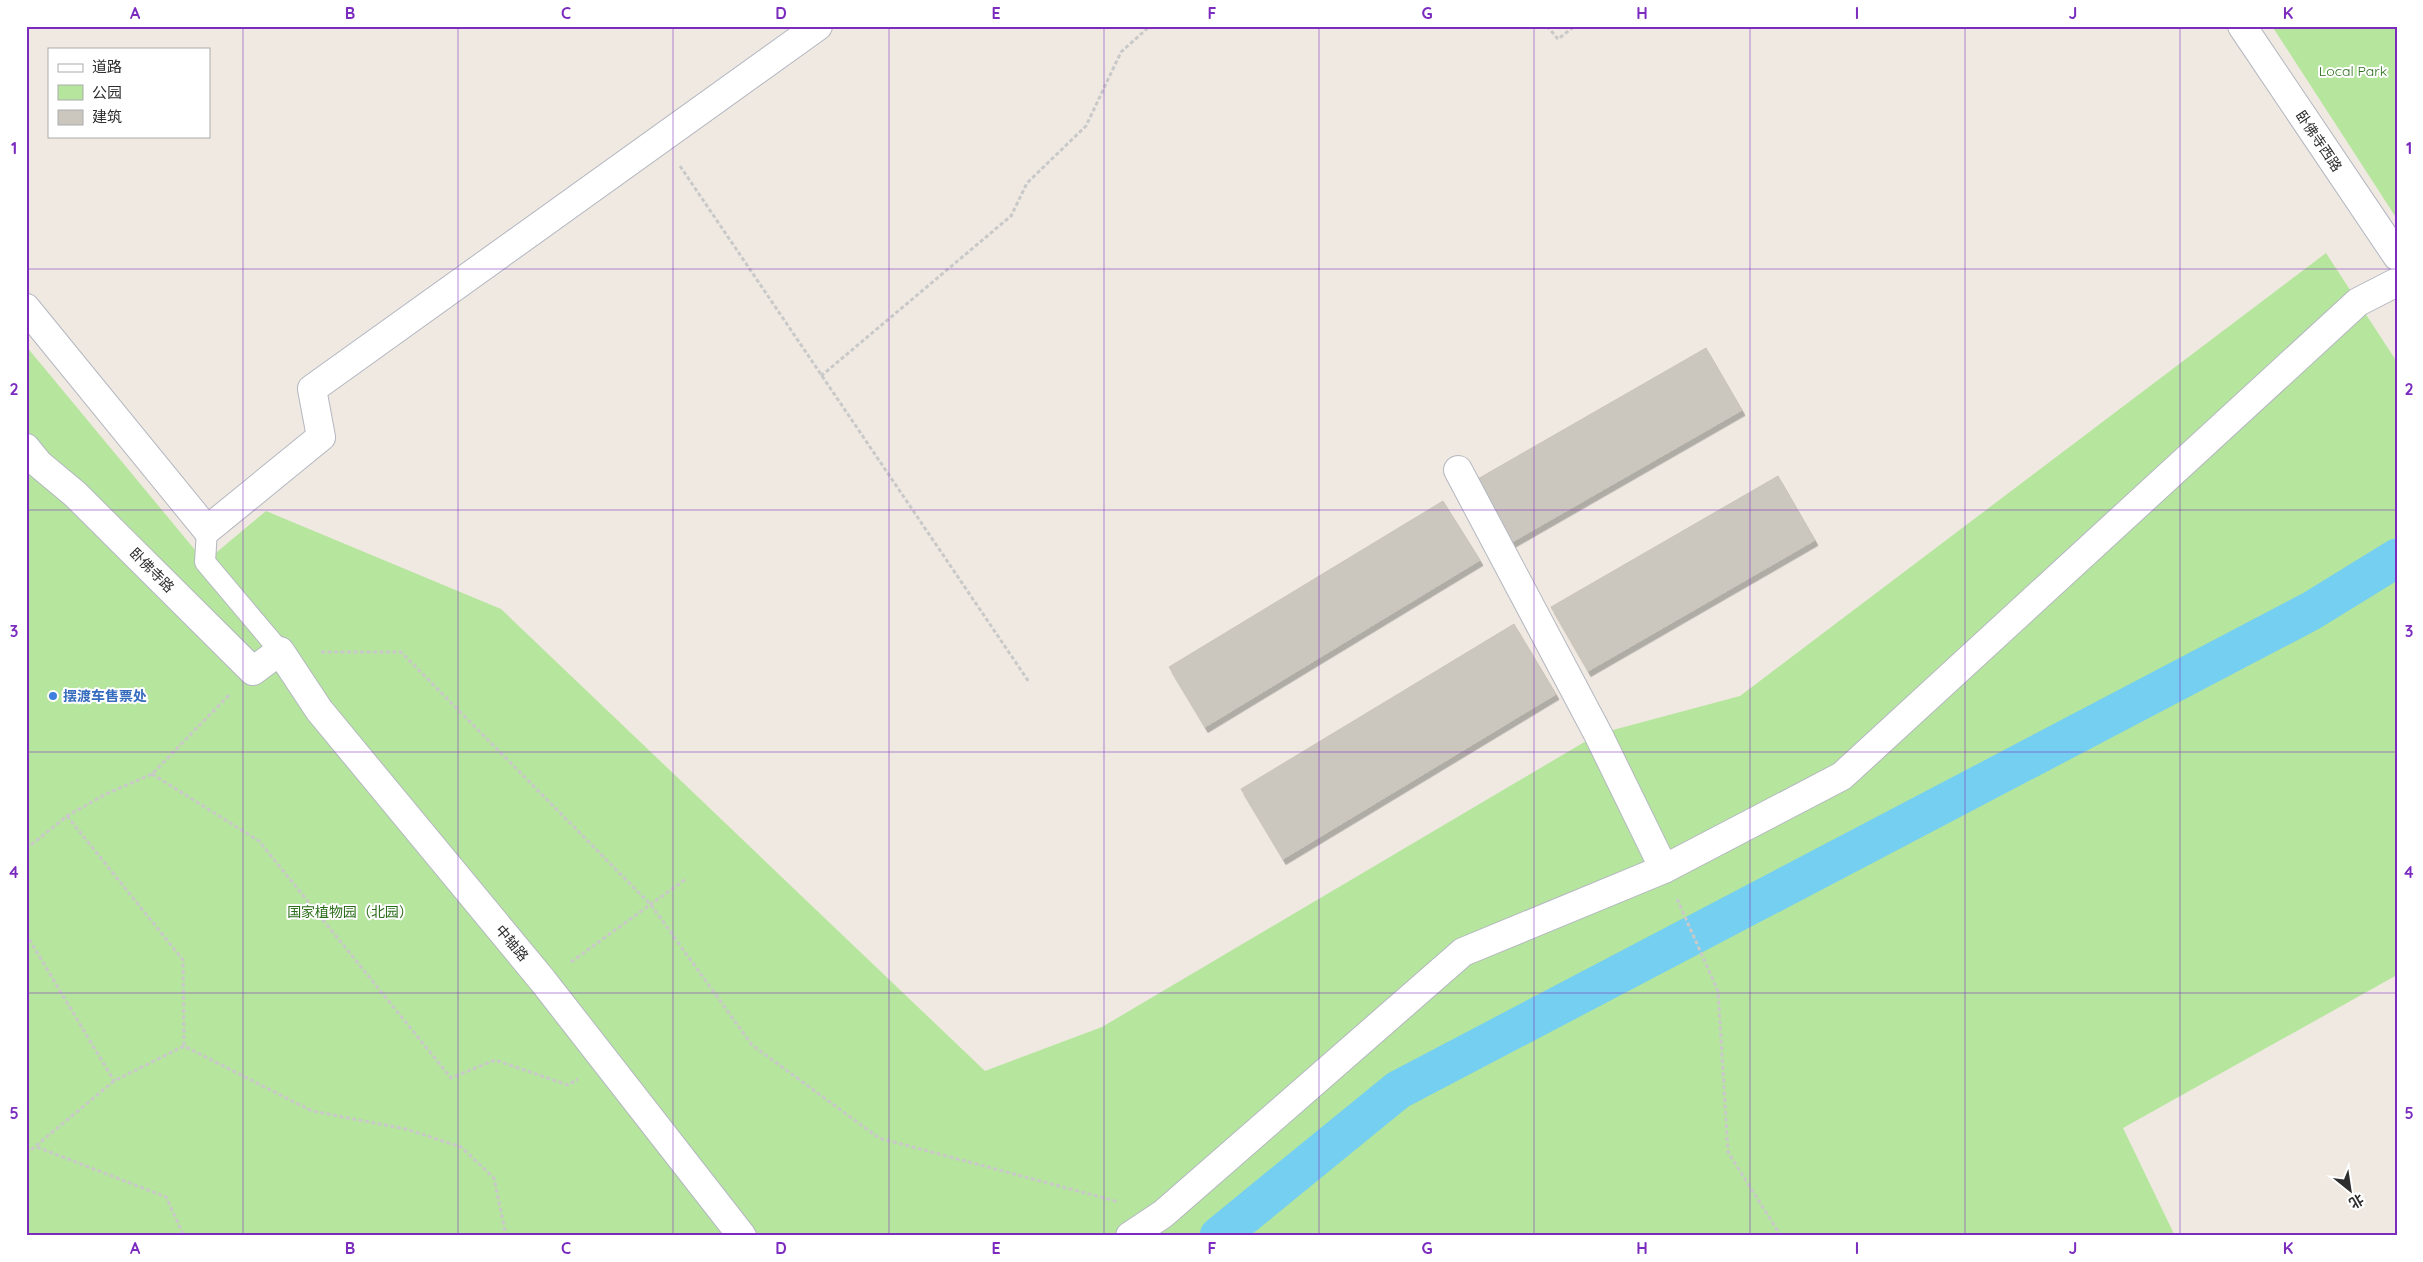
<svg xmlns="http://www.w3.org/2000/svg" width="2423" height="1262" viewBox="0 0 2423 1262" font-family="Quicksand,'Noto Sans SC',sans-serif">
  <style>
    .green { fill: #b6e59e }
    .lines { fill: none; stroke-linecap: round; stroke-linejoin: round }
    .canal { stroke: #75cff0; stroke-width: 39 }
    .building { fill: #cbc7bf; stroke: #cbc5ba; filter: url(#shadow) }
    .service-casing { stroke: #b4b7c1; stroke-width: 22 }
    .pedestrian-casing { stroke: #b4b7c1; stroke-width: 30 }
    .minor-casing { stroke: #b4b7c1; stroke-width: 30 }
    .path { stroke: #c9c9c9; stroke-width: 3; stroke-dasharray: 4 2.5; stroke-linecap: butt }
    .service { stroke: #fff; stroke-width: 20 }
    .pedestrian { stroke: #fff; stroke-width: 28 }
    .minor { stroke: #fff; stroke-width: 28 }
    .grid { fill: none; stroke: #7b2cbf; stroke-width: 1; stroke-opacity: 0.55 }
    .shop-dot { fill: #3f7fe0; stroke: #fff; stroke-width: 2 }
    .labels { text-anchor: middle; dominant-baseline: central; stroke-width: 4; stroke-linejoin: round; paint-order: stroke }
    .park-label { font-size: 14px; fill: #2c6e1b; stroke: #fff }
    .street-label { font-size: 14px; fill: #2e2e2e; stroke: #fff }
    .shop-label { font-size: 14px; font-weight: bold; fill: #366cbe; stroke: #fff; text-anchor: start }
    .neatline { fill: none; stroke: #7b2cbf; stroke-width: 2 }
    .grid-label { font-size: 16px; text-anchor: middle; font-weight: bold; fill: #7b2cbf }
  </style>
  <defs>
    <filter id="shadow"><feDropShadow dx="3" dy="5.5" stdDeviation="0" flood-color="#0004"/></filter>
  </defs>
  <rect width="100%" height="100%" fill="#efe9e1"/>
  <g class="green">
    <path d="M2272,26H2397V219Z"/>
    <path d="M2326,253L2397,362V975L2123,1128L2175,1236H26V346L205,562L266,511L501,609L985,1071L1102,1027L1598,734L1740,696Z"/>
  </g>
  <g class="lines">
    <path class="canal" d="M1219,1236L1398,1090L2311,611L2397,558"/>
  </g>
  <g class="building">
    <path d="M1706,348L1742,410L1512,542L1476,480Z"/>
    <path d="M1778,476L1815,540L1588,671L1551,607Z"/>
    <path d="M1443,501L1480,560L1205,727L1169,667Z"/>
    <path d="M1514,624L1556,694L1283,859L1241,789Z"/>
  </g>
  <g class="lines">
    <g class="service-casing">
      <path id="service" d="M207,530L205,562L280,651"/>
    </g>
    <g class="pedestrian-casing">
      <g id="pedestrian">
        <path d="M26,448L39,464L75,494L253,671L280,651L319,710L543,981L742,1236"/>
        <path d="M1130,1236L1163,1214L1463,952L1664,869L1842,776L2358,302L2397,282"/>
      </g>
    </g>
    <g class="minor-casing">
      <g id="minor">
        <path d="M2242,26L2397,256"/>
        <path d="M26,308L207,530L321,437L312,389L818,26"/>
        <path d="M1458,470L1598,734L1664,869"/>
      </g>
    </g>
    <g class="path">
      <path d="M1547,26L1558,39L1575,26"/>
      <path d="M680,166L1029,682"/>
      <path d="M821,376L1011,216L1027,183L1086,126L1121,52L1150,26"/>
      <path d="M321,652H401L651,905L752,1045L879,1138L1119,1202"/>
      <path d="M152,774L259,841L451,1078L495,1060L568,1085L578,1079"/>
      <path d="M67,816L183,960L184,1046"/>
      <path d="M26,849L67,816L106,794L152,774L230,694"/>
      <path d="M1677,899L1718,991L1728,1152L1781,1236"/>
      <path d="M26,934L114,1081"/>
      <path d="M571,962L687,878"/>
      <path d="M37,1147L166,1197L184,1236"/>
      <path d="M26,1154L114,1081L184,1046L312,1111L406,1129L461,1147L494,1178L506,1236"/>
    </g>
    <use href="#service" class="service"/>
    <use href="#pedestrian" class="pedestrian"/>
    <use href="#minor" class="minor"/>
  </g>
  <path class="grid" d="M243,26V1236M458,26V1236M673,26V1236M889,26V1236M1104,26V1236M1319,26V1236M1534,26V1236M1750,26V1236M1965,26V1236M2180,26V1236M26,269H2397M26,510H2397M26,752H2397M26,993H2397"/>
  <circle class="shop-dot" cx="53" cy="696" r="5"/>
  <g class="labels">
    <g class="park-label">
      <text x="2353" y="71">Local Park</text>
      <text x="350" y="912">国家植物园（北园）</text>
    </g>
    <g class="street-label">
      <text transform="translate(2319 141) rotate(56)">卧佛寺西路</text>
      <text transform="translate(152 570) rotate(45)">卧佛寺路</text>
      <text transform="translate(512 943) rotate(50)">中轴路</text>
    </g>
    <g class="shop-label">
      <text x="63" y="696">摆渡车售票处</text>
    </g>
  </g>
  <rect width="2423" height="1262" fill="none" stroke="#ffffff" stroke-width="55"/>
  <rect x="48" y="48" width="162" height="90" fill="#ffffff" stroke="#ababab"/>
  <rect x="58" y="64" width="25" height="8" fill="#ffffff" stroke="#ababab"/>
  <text x="92" y="72" font-size="15" fill="#2e2e2e">道路</text>
  <rect x="58" y="85" width="25" height="15" fill="#b6e59e" stroke="#ababab"/>
  <text x="92" y="98" font-size="15" fill="#2e2e2e">公园</text>
  <rect x="58" y="110" width="25" height="15" fill="#cbc7bf" stroke="#ababab"/>
  <text x="92" y="122" font-size="15" fill="#2e2e2e">建筑</text>
  <g transform="translate(2350 1190) rotate(150)" stroke="#ffffff" stroke-width="4" paint-order="stroke">
  <path d="M0-4L9 19L0 12L-9 19Z" fill="#2e2e2e"/>
  <text y="-8" font-size="14" font-weight="bold" text-anchor="middle" fill="#2e2e2e">北</text>
  </g>
  <rect x="28" y="28" width="2368" height="1206" class="neatline"/>
  <g class="grid-label">
    <text x="135" y="19">A</text>
    <text x="350" y="19">B</text>
    <text x="566" y="19">C</text>
    <text x="781" y="19">D</text>
    <text x="996" y="19">E</text>
    <text x="1212" y="19">F</text>
    <text x="1427" y="19">G</text>
    <text x="1642" y="19">H</text>
    <text x="1857" y="19">I</text>
    <text x="2073" y="19">J</text>
    <text x="2288" y="19">K</text>
    <text x="14" y="154">1</text>
    <text x="2409" y="154">1</text>
    <text x="14" y="395">2</text>
    <text x="2409" y="395">2</text>
    <text x="14" y="637">3</text>
    <text x="2409" y="637">3</text>
    <text x="14" y="878">4</text>
    <text x="2409" y="878">4</text>
    <text x="14" y="1119">5</text>
    <text x="2409" y="1119">5</text>
    <text x="135" y="1254">A</text>
    <text x="350" y="1254">B</text>
    <text x="566" y="1254">C</text>
    <text x="781" y="1254">D</text>
    <text x="996" y="1254">E</text>
    <text x="1212" y="1254">F</text>
    <text x="1427" y="1254">G</text>
    <text x="1642" y="1254">H</text>
    <text x="1857" y="1254">I</text>
    <text x="2073" y="1254">J</text>
    <text x="2288" y="1254">K</text>
  </g>
</svg>
